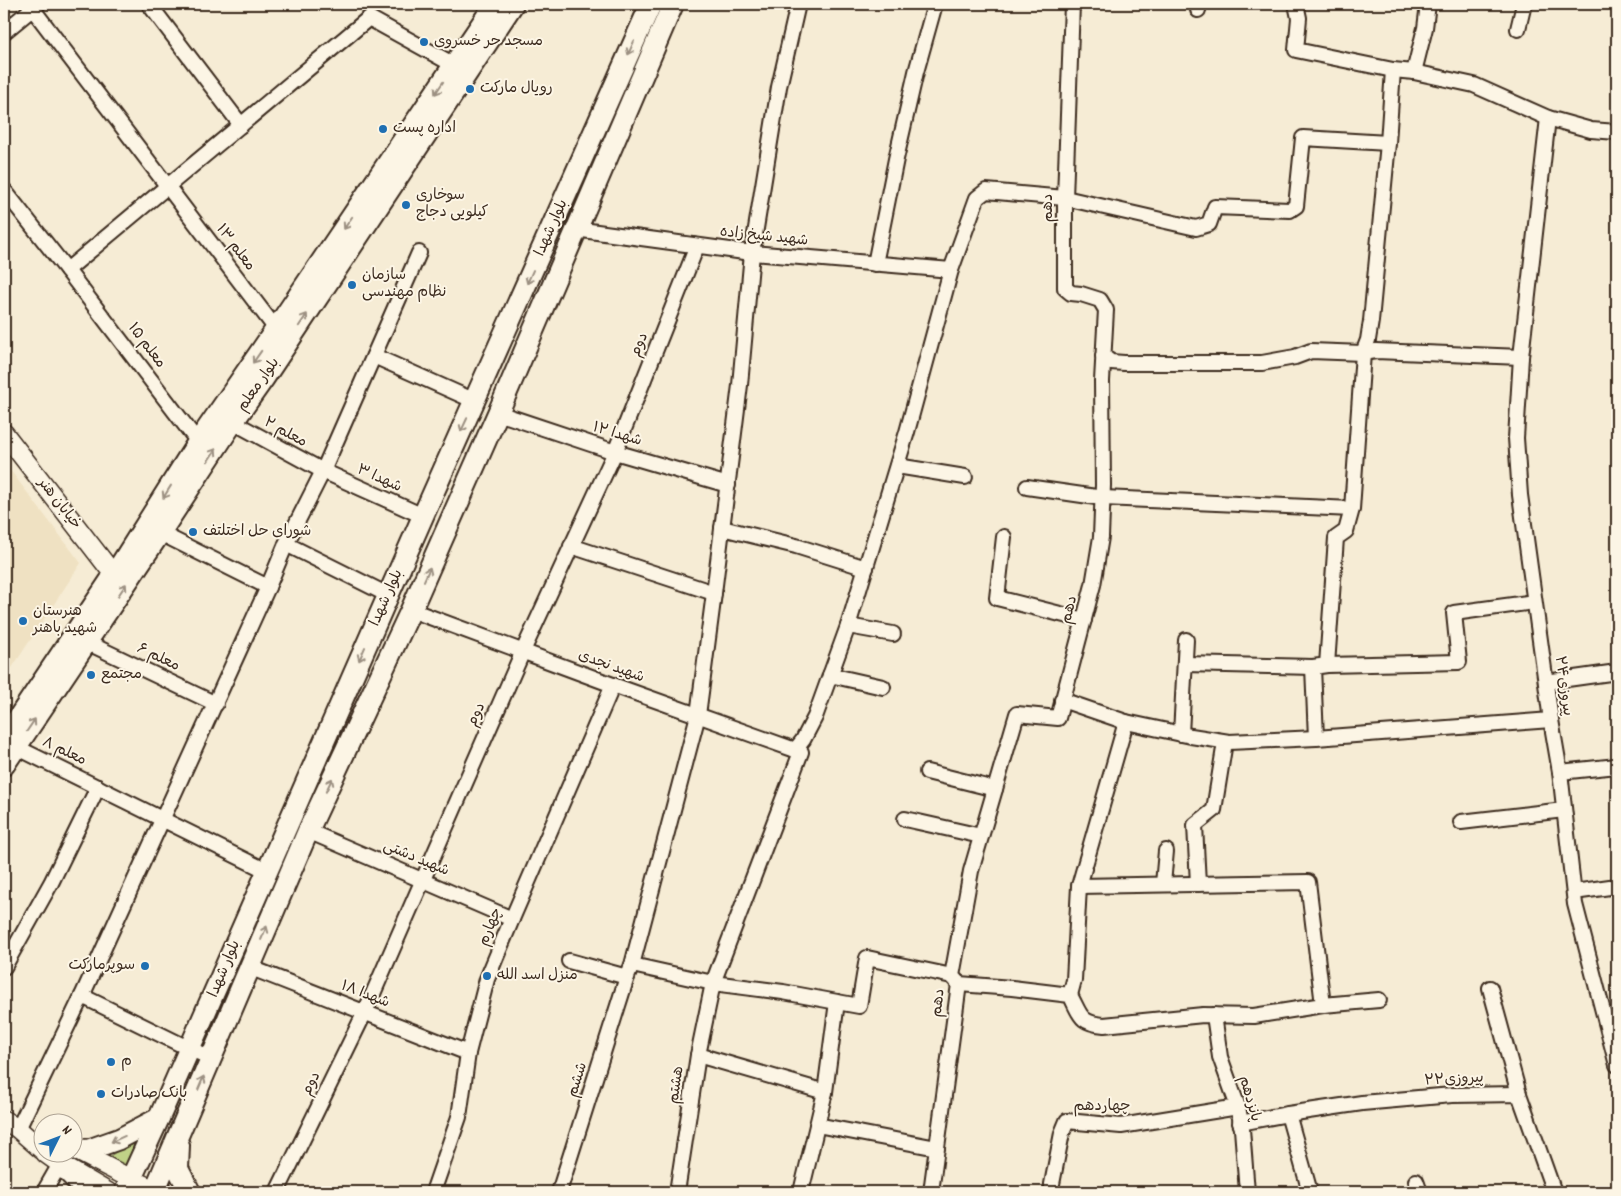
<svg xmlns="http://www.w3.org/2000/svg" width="1621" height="1196" viewBox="0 0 1621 1196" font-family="Dekko,'Playpen Sans Arabic',sans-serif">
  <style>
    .built { fill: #efe1c2 }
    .green { fill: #c0d287; stroke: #7e7e52 }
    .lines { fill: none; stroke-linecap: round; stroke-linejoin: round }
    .minor-casing { stroke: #3b2a1e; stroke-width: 18 }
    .tertiary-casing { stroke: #3b2a1e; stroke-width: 21 }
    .secondary-casing { stroke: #3b2a1e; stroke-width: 24 }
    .minor { stroke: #fcf5e5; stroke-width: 14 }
    .tertiary { stroke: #fcf5e5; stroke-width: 18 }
    .secondary { stroke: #fcf5e5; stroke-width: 20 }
    .oneway { stroke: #9c9082 }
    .poi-dot { fill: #1f6fb2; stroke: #fcf5e5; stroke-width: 2 }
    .labels { text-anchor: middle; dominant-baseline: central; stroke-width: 4; stroke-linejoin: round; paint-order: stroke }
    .poi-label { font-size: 15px; fill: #3b2a1e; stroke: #fcf5e5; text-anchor: start }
    .street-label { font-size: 15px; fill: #3b2a1e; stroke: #fcf5e5 }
  </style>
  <rect width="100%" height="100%" fill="#f6ecd5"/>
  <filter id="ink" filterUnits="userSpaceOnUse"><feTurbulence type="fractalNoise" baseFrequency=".02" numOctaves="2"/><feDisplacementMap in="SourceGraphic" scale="10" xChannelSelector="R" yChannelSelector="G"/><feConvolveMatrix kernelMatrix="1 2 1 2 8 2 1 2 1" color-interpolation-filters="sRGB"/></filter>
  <g filter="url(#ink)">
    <path class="built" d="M4,462L81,563L4,680Z"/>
    <path class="green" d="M136,1139L123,1175L101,1162Z"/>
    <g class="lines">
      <g class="minor-casing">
        <g id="minor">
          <path d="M29,4L276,329"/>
          <path d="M149,4L241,125"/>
          <path d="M1296,4L1299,18L1296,50L1393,70L1414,72L1474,85L1548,118L1591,130L1617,132"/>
          <path d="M1198,10L1199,4"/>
          <path d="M1518,29L1524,4"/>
          <path d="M4,32L38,4"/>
          <path d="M1414,72L1425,28L1428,4"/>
          <path d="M1548,118L1521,357L1516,438L1520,495L1551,720L1560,772L1575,904L1617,1065"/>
          <path d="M4,190L67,270L198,442"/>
          <path d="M575,229L752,253L951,270"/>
          <path d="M875,264L896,159L916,72L935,4"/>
          <path d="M67,270L369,18L454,65"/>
          <path d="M374,356L475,401"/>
          <path d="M1103,356L1111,362L1124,363H1262L1295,357L1311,351L1363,353L1376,351L1521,357"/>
          <path d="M498,413L615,452L728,485"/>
          <path d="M233,422L323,471L423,516"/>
          <path d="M897,466L965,477"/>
          <path d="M1027,487L1103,498L1352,509"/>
          <path d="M722,528L796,546L866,568"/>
          <path d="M160,533L268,587"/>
          <path d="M1004,537L997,598L1084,620"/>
          <path d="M286,544L388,595"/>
          <path d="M571,546L714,593"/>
          <path d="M411,610L613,685L801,752L713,983L698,1055L677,1192"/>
          <path d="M848,626L893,634"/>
          <path d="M86,642L216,704"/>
          <path d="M1185,664L1313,667"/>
          <path d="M1327,665L1459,662L1454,613L1534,602"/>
          <path d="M830,675L883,687"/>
          <path d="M1546,682L1617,672"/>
          <path d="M1126,722L1191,736L1229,742L1316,738L1551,720"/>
          <path d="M1181,734L1186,640"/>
          <path d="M1316,738L1313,667L1327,665L1336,538L1346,531L1352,509L1363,353L1368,340L1371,321L1388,143L1393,70"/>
          <path d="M16,747L267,871"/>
          <path d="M795,750L803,740L815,717L848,626L907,432L951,270L977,198L986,191L1065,198L1196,228L1209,224L1215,207L1290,210L1296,206L1303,138L1388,143"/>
          <path d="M927,772L995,789"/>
          <path d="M1560,772L1617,766"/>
          <path d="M905,819L981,836"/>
          <path d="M1461,822L1564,810"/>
          <path d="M308,831L512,919"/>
          <path d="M1163,884L1166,851"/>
          <path d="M1198,884L1195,825L1214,810L1225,742"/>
          <path d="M1574,892L1617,886"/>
          <path d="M569,961L627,977L632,965L698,715L714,593L740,385L752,253L779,87L798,4"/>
          <path d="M632,965L713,983L783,992L859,1006L867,958L952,976"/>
          <path d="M4,967L51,883L98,787"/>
          <path d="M249,967L468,1053"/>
          <path d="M959,984L1012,988L1070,995C1081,1015 1079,1023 1104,1025L1203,1015L1254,1016L1323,1005L1308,882L1079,886L1126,722L1062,700"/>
          <path d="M1490,988L1519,1094"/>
          <path d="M1070,995L1074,980L1079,886"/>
          <path d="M82,996L190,1049L212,1058"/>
          <path d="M1323,1005L1379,1000"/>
          <path d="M1214,1015L1220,1057L1238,1107L1242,1129L1247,1192"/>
          <path d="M698,1055L825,1092L801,1192"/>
          <path d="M825,1092L837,1002"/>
          <path d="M1288,1114L1362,1103L1452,1095L1519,1094L1554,1192"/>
          <path d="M1240,1123L1288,1114L1310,1192"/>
          <path d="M817,1125L937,1148"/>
          <path d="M18,1129L82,996L268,587L286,544L323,471L419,253"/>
          <path d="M1416,1181L1420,1192"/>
          <path d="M44,1192L60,1164"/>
          <path d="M277,1192L365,1012L523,651L615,452L697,246"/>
          <path d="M433,1192L459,1117L468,1053L487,979L512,919L613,685"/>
          <path d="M559,1192L627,977"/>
          <path d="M931,1192L959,984L952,976L971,871L1017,714L1058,718L1093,585L1101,537L1103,485L1102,381L1106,310L1100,300L1081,294L1071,293L1065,288V198L1072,4"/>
          <path d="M1052,1192V1184L1062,1133L1067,1121L1121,1126L1238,1107"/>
        </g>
      </g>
      <g class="tertiary-casing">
        <g id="tertiary">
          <path d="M4,433L114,575"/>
          <path d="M4,1120L18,1129L42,1150"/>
          <path d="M73,1149L131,1179L159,1192"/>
          <path d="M46,1154L60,1164L108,1192"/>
        </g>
      </g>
      <g class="secondary-casing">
        <g id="secondary">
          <path d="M4,739L114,575L198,442L276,329L495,4"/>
          <path d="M4,765L160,533L233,422L264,378L513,4"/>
          <path d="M179,1145L178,1169L190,1192"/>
          <path d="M74,1149L88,1150L119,1139L159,1118"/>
          <path d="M60,1164L88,1192"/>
          <path d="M125,1192L159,1118L423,516L651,4"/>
          <path d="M154,1192L308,831L411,610L498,413L673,4"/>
        </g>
      </g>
      <use href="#minor" class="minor"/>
      <use href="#tertiary" class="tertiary"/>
      <use href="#secondary" class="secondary"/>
    </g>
    <defs><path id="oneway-shaft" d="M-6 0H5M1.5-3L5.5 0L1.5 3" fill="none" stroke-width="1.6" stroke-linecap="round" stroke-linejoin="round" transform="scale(1.25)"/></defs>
    <g class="oneway">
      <use href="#oneway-shaft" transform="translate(631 48) rotate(114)"/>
      <use href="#oneway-shaft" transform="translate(439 88) rotate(124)"/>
      <use href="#oneway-shaft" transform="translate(348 223) rotate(124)"/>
      <use href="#oneway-shaft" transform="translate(530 277) rotate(114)"/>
      <use href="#oneway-shaft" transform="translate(303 320) rotate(-56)"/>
      <use href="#oneway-shaft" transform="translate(257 357) rotate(125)"/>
      <use href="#oneway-shaft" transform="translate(464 425) rotate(115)"/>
      <use href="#oneway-shaft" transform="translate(212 455) rotate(-57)"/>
      <use href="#oneway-shaft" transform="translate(167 492) rotate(122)"/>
      <use href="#oneway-shaft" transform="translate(427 574) rotate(-66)"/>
      <use href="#oneway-shaft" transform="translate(122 590) rotate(-56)"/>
      <use href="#oneway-shaft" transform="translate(362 654) rotate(114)"/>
      <use href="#oneway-shaft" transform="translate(31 725) rotate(-56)"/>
      <use href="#oneway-shaft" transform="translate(329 785) rotate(-65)"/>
      <use href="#oneway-shaft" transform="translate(264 933) rotate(-67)"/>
      <use href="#oneway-shaft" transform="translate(201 1083) rotate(-67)"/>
      <use href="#oneway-shaft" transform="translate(118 1139) rotate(156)"/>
    </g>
  </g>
  <g class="poi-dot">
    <circle cx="424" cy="42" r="5"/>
    <circle cx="470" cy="89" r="5"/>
    <circle cx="383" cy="129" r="5"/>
    <circle cx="406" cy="205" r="5"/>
    <circle cx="352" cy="285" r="5"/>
    <circle cx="193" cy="532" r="5"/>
    <circle cx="23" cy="621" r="5"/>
    <circle cx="91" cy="675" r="5"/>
    <circle cx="145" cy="966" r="5"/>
    <circle cx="487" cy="976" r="5"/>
    <circle cx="111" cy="1062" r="5"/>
    <circle cx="101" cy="1094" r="5"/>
  </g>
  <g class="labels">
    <g class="poi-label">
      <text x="434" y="42">مسجد حر خسروی</text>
      <text x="480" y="89">رویال مارکت</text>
      <text x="393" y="129">اداره پست</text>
      <text x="416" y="196">سوخاری<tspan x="416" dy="17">کیلویی دجاج</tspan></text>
      <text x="362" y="276">سازمان<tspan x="362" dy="17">نظام مهندسی</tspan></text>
      <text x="203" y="532">شورای حل اختلتف</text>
      <text x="33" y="612">هنرستان<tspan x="33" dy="17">شهید باهنر</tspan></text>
      <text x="101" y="675">مجتمع</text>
      <text x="135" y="966" text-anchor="end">سوپرمارکت</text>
      <text x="497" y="976">منزل اسد الله</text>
      <text x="121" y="1062">م</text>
      <text x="111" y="1094">بانک صادرات</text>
    </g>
    <g class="street-label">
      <text transform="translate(1049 208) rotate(-90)">دهم</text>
      <text transform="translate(552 228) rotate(-66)">بلوار شهدا</text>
      <text transform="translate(764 237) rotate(6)">شهید شیخ زاده</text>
      <text transform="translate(235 248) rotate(53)">معلم ۱۳</text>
      <text transform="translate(640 345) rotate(-68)">دوم</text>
      <text transform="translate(146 346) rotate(53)">معلم ۱۵</text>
      <text transform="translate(259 385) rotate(-55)">بلوار معلم</text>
      <text transform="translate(285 433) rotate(29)">معلم ۲</text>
      <text transform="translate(617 435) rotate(17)">شهدا ۱۲</text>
      <text transform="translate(379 479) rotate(24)">شهدا ۳</text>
      <text transform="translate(59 504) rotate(52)">خیابان هنر</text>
      <text transform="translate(387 598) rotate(-66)">بلوار شهدا</text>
      <text transform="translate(1070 610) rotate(-76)">دهم</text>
      <text transform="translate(158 658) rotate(26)">معلم ۶</text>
      <text transform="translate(611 667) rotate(20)">شهید نجدی</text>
      <text transform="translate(1563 686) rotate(82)">پیروزی۲۴</text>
      <text transform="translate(477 715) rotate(-66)">دوم</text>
      <text transform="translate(64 752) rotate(26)">معلم ۸</text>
      <text transform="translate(416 859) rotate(23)">شهید دشتی</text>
      <text transform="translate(491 927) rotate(-68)">چهارم</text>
      <text transform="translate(225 969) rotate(-67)">بلوار شهدا</text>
      <text transform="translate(365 995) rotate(21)">شهدا ۱۸</text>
      <text transform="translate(939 1003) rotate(-83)">دهم</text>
      <text transform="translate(578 1080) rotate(-72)">ششم</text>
      <text transform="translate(1454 1080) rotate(-3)">پیروزی۲۲</text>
      <text transform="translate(312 1084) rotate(-64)">دوم</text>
      <text transform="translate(677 1085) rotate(-82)">هشتم</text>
      <text transform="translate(1249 1099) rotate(74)">پانزدهم</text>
      <text x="1102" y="1107">چهاردهم</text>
    </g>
  </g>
  <rect width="1621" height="1196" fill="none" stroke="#fcf5e5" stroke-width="20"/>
  <rect x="10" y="10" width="1601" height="1176" fill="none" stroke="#3b2a1e" stroke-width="2" filter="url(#ink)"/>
  <g transform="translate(58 1138) rotate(48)"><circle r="24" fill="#fcf5e5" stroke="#afa495"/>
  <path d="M0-4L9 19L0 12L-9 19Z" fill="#1f6fb2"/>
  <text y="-8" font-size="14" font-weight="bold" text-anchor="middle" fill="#3b2a1e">N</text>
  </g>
</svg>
